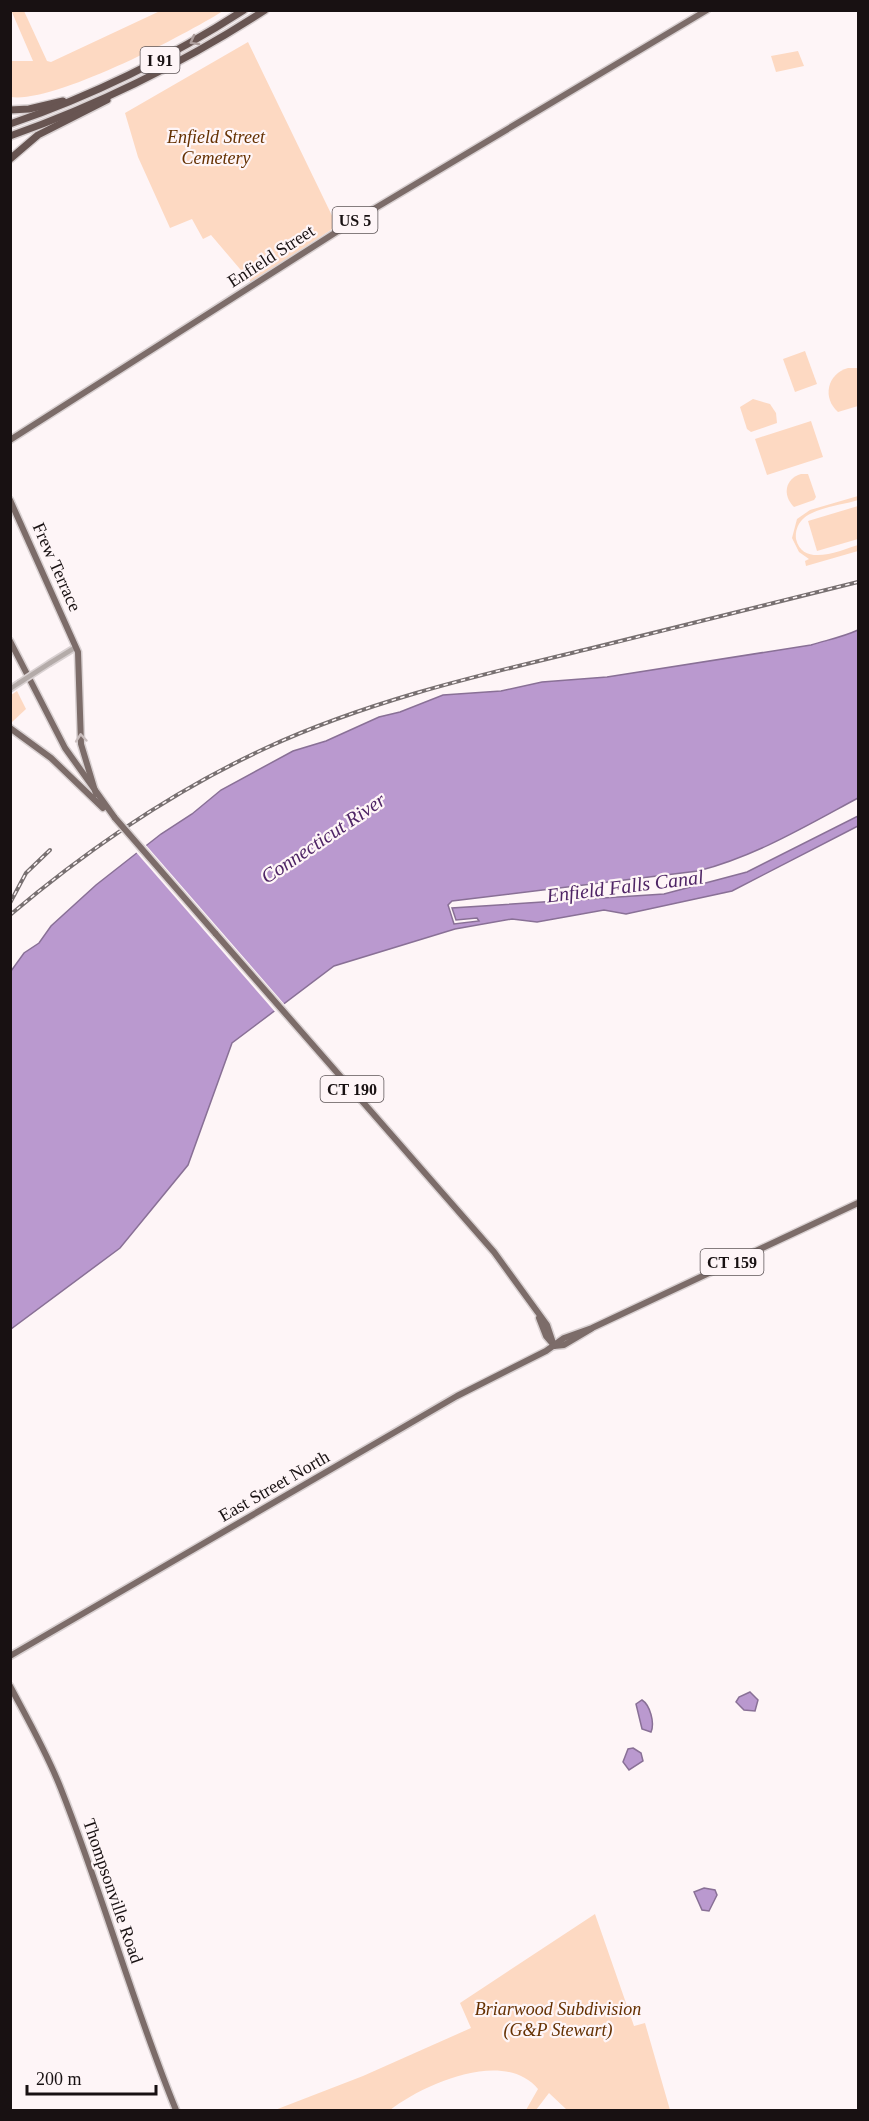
<svg xmlns="http://www.w3.org/2000/svg" width="869" height="2121" viewBox="0 0 869 2121" font-family="'Times New Roman',serif">
  <style>
    .green { fill: #fdd9c2 }
    .water { fill: #ba99cf; stroke: #897096; stroke-width: 1.5 }
    .pier { fill: #fef5f7 }
    .lines { fill: none; stroke-linecap: round; stroke-linejoin: round }
    .minor-casing { stroke: #d9d1d2; stroke-width: 8 }
    .major-casing { stroke: #d9d1d2; stroke-width: 9 }
    .highway-casing { stroke: #d9d1d2; stroke-width: 10 }
    .minor { stroke: #b4aba9; stroke-width: 4.5 }
    .major { stroke: #7c6c69; stroke-width: 6 }
    .highway { stroke: #685552; stroke-width: 7 }
    .rail-casing { stroke: #787071; stroke-width: 4 }
    .rail { stroke: #fef5f7; stroke-width: 1.5; stroke-dasharray: 4.5; stroke-linecap: butt }
    .minor-bridge-casing { stroke: #d9d1d2; stroke-width: 8; stroke-linecap: butt }
    .major-bridge-casing { stroke: #d9d1d2; stroke-width: 9; stroke-linecap: butt }
    .minor-bridge { stroke: #b4aba9; stroke-width: 4.5 }
    .major-bridge { stroke: #7c6c69; stroke-width: 6 }
    .oneway { stroke: #ac9d9c }
    .oneway2 { stroke: #cabebe }
    .labels { text-anchor: middle; dominant-baseline: central; stroke-width: 4.5; stroke-linejoin: round; paint-order: stroke }
    .shield { fill: #fef5f7; stroke: #5d5557; stroke-width: 1.5 }
    .shield-label { font-size: 16px; font-weight: bold; fill: #181112 }
    .park-label { font-size: 18px; font-style: italic; fill: #653102; stroke: #fef5f7 }
    .street-label { font-size: 18px; fill: #181112; stroke: #fef5f7 }
    .water-label { font-size: 20px; font-style: italic; fill: #4e2465; stroke: #fef5f7 }
  </style>
  <rect width="100%" height="100%" fill="#fef5f7"/>
  <g class="green">
    <path d="M11,10L24,11L47,61L51,62L160,11H223C183,36 55,103 11,97V61H33Z"/>
    <path d="M248,42L337,226L251,282L211,235L203,239L192,219L170,228L138,157L125,113Z"/>
    <path d="M798,51L804,66L776,72L771,56Z"/>
    <path d="M805,351L817,384L795,392L783,359Z"/>
    <path d="M848,368H857L858,406L838,412C822,398 827,374 848,368Z"/>
    <path d="M753,399L770,404L776,413L777,423L751,432L747,429L740,407Z"/>
    <path d="M811,421L823,457L767,475L755,439Z"/>
    <path d="M801,474H808L816,497L814,500L794,507C782,495 785,479 801,474Z"/>
    <path d="M858,496V500C843,505 817,507 804,518C798,523 795,531 796,539C803,568 841,550 858,545V551L806,566L805,561L809,559L799,552L792,538L797,519L810,510Z"/>
    <path d="M858,506V539L817,551L808,521Z"/>
    <path d="M17,691L26,709L11,723V695Z"/>
    <path d="M595,1914L634,2026L645,2023L670,2110H567L549,2093L536,2110H526L538,2089C504,2048 424,2084 390,2110H275L363,2076L471,2028L460,2003Z"/>
  </g>
  <g class="water">
    <path d="M858,630V798C806,826 756,856 698,871L452,901L448,905L454,924L479,921L477,918L456,920L452,908L664,894L747,872L858,816V826L732,891L626,914L604,910L537,922L512,919L455,929L334,966L232,1043L188,1165L120,1248L11,1329V971L24,953L39,943L51,926L96,885L161,834L192,814L221,790L293,751L326,741L379,717L400,712L443,695L501,691L542,682L607,677L811,645C827,640 843,637 858,630Z"/>
    <path d="M750,1692L758,1700L755,1711L744,1710L736,1702L739,1697Z"/>
    <path d="M642,1700C650,1705 655,1723 651,1732L642,1729L636,1704Z"/>
    <path d="M633,1748L641,1753L643,1761L629,1770L623,1762L628,1749Z"/>
    <path d="M704,1888L715,1890L717,1895L709,1911L702,1910L694,1892Z"/>
  </g>
  <path class="pier" d="M145,844L286,1006L276,1013L135,851Z"/>
  <g class="lines">
    <g class="minor-casing">
      <g id="minor">
        <path d="M50,663L76,647"/>
        <path d="M10,689L19,683"/>
      </g>
    </g>
    <g class="major-casing">
      <g id="major">
        <path d="M10,440L352,222L707,10"/>
        <path d="M10,500L78,652L81,744L96,794"/>
        <path d="M10,641L65,748L115,818"/>
        <path d="M10,728L51,758L103,808"/>
        <path d="M215,933L494,1252L547,1325L554,1346"/>
        <path d="M539,1318L546,1336L552,1343"/>
        <path d="M554,1346L564,1345L591,1329"/>
        <path d="M10,1656L457,1396L546,1351L564,1338L592,1328L858,1203"/>
        <path d="M10,1686C28,1720 47,1753 61,1789C103,1895 133,2005 176,2110"/>
      </g>
    </g>
    <g class="highway-casing">
      <g id="highway">
        <path d="M10,110L29,109L63,101"/>
        <path d="M10,124C92,96 171,57 244,10"/>
        <path d="M10,136C100,104 185,62 265,10"/>
        <path d="M10,159L38,135L107,100"/>
      </g>
    </g>
    <use href="#minor" class="minor"/>
    <use href="#major" class="major"/>
    <use href="#highway" class="highway"/>
    <g class="rail-casing">
      <g id="rail">
        <path d="M10,903L26,873L50,850"/>
        <path d="M10,915C88,849 173,791 266,748C368,701 476,676 584,650C676,628 767,604 858,582"/>
      </g>
    </g>
    <use href="#rail" class="rail"/>
    <g class="minor-bridge-casing">
      <path id="minor-bridge" d="M19,683L50,663"/>
    </g>
    <g class="major-bridge-casing">
      <path id="major-bridge" d="M115,818L215,933"/>
    </g>
    <use href="#minor-bridge" class="minor-bridge"/>
    <use href="#major-bridge" class="major-bridge"/>
  </g>
  <defs><path id="oneway-chevron" d="M-2-3.5L2.5 0L-2 3.5" fill="none" stroke-width="1.6" stroke-linecap="round" stroke-linejoin="round" transform="scale(1.5)"/></defs>
  <use class="oneway" href="#oneway-chevron" transform="translate(194 41) rotate(151)"/>
  <use class="oneway2" href="#oneway-chevron" transform="translate(81 738) rotate(-95)"/>
  <g class="labels">
    <g class="shield">
      <rect x="140.5" y="47" width="39" height="26" rx="4.5"/>
      <rect x="332.5" y="207" width="45" height="26" rx="4.5"/>
      <rect x="320.5" y="1076" width="63" height="26" rx="4.5"/>
      <rect x="700.5" y="1249" width="63" height="26" rx="4.5"/>
    </g>
    <g class="shield-label">
      <text x="160" y="60">I 91</text>
      <text x="355" y="220">US 5</text>
      <text x="352" y="1089">CT 190</text>
      <text x="732" y="1262">CT 159</text>
    </g>
    <g class="park-label">
      <text x="216" y="137">Enfield Street<tspan x="216" dy="21">Cemetery</tspan></text>
      <text x="558" y="2009">Briarwood Subdivision<tspan x="558" dy="21">(G&amp;P Stewart)</tspan></text>
    </g>
    <g class="street-label">
      <text transform="translate(271 256) rotate(-33)">Enfield Street</text>
      <text transform="translate(57 567) rotate(66)">Frew Terrace</text>
      <text transform="translate(274 1486) rotate(-30)">East Street North</text>
      <text transform="translate(113 1891) rotate(71)">Thompsonville Road</text>
    </g>
    <g class="water-label">
      <text transform="translate(323 838) rotate(-34)">Connecticut River</text>
      <text transform="translate(625 886) rotate(-7)">Enfield Falls Canal</text>
    </g>
  </g>
  <rect width="869" height="2121" fill="none" stroke="#181112" stroke-width="24"/>
  <path d="M27 2085v9h129v-9" fill="none" stroke="#181112" stroke-width="3"/>
  <text x="36" y="2085" font-size="18" fill="#181112" stroke="#fef5f7" stroke-width="4.5" paint-order="stroke">200 m</text>
</svg>
